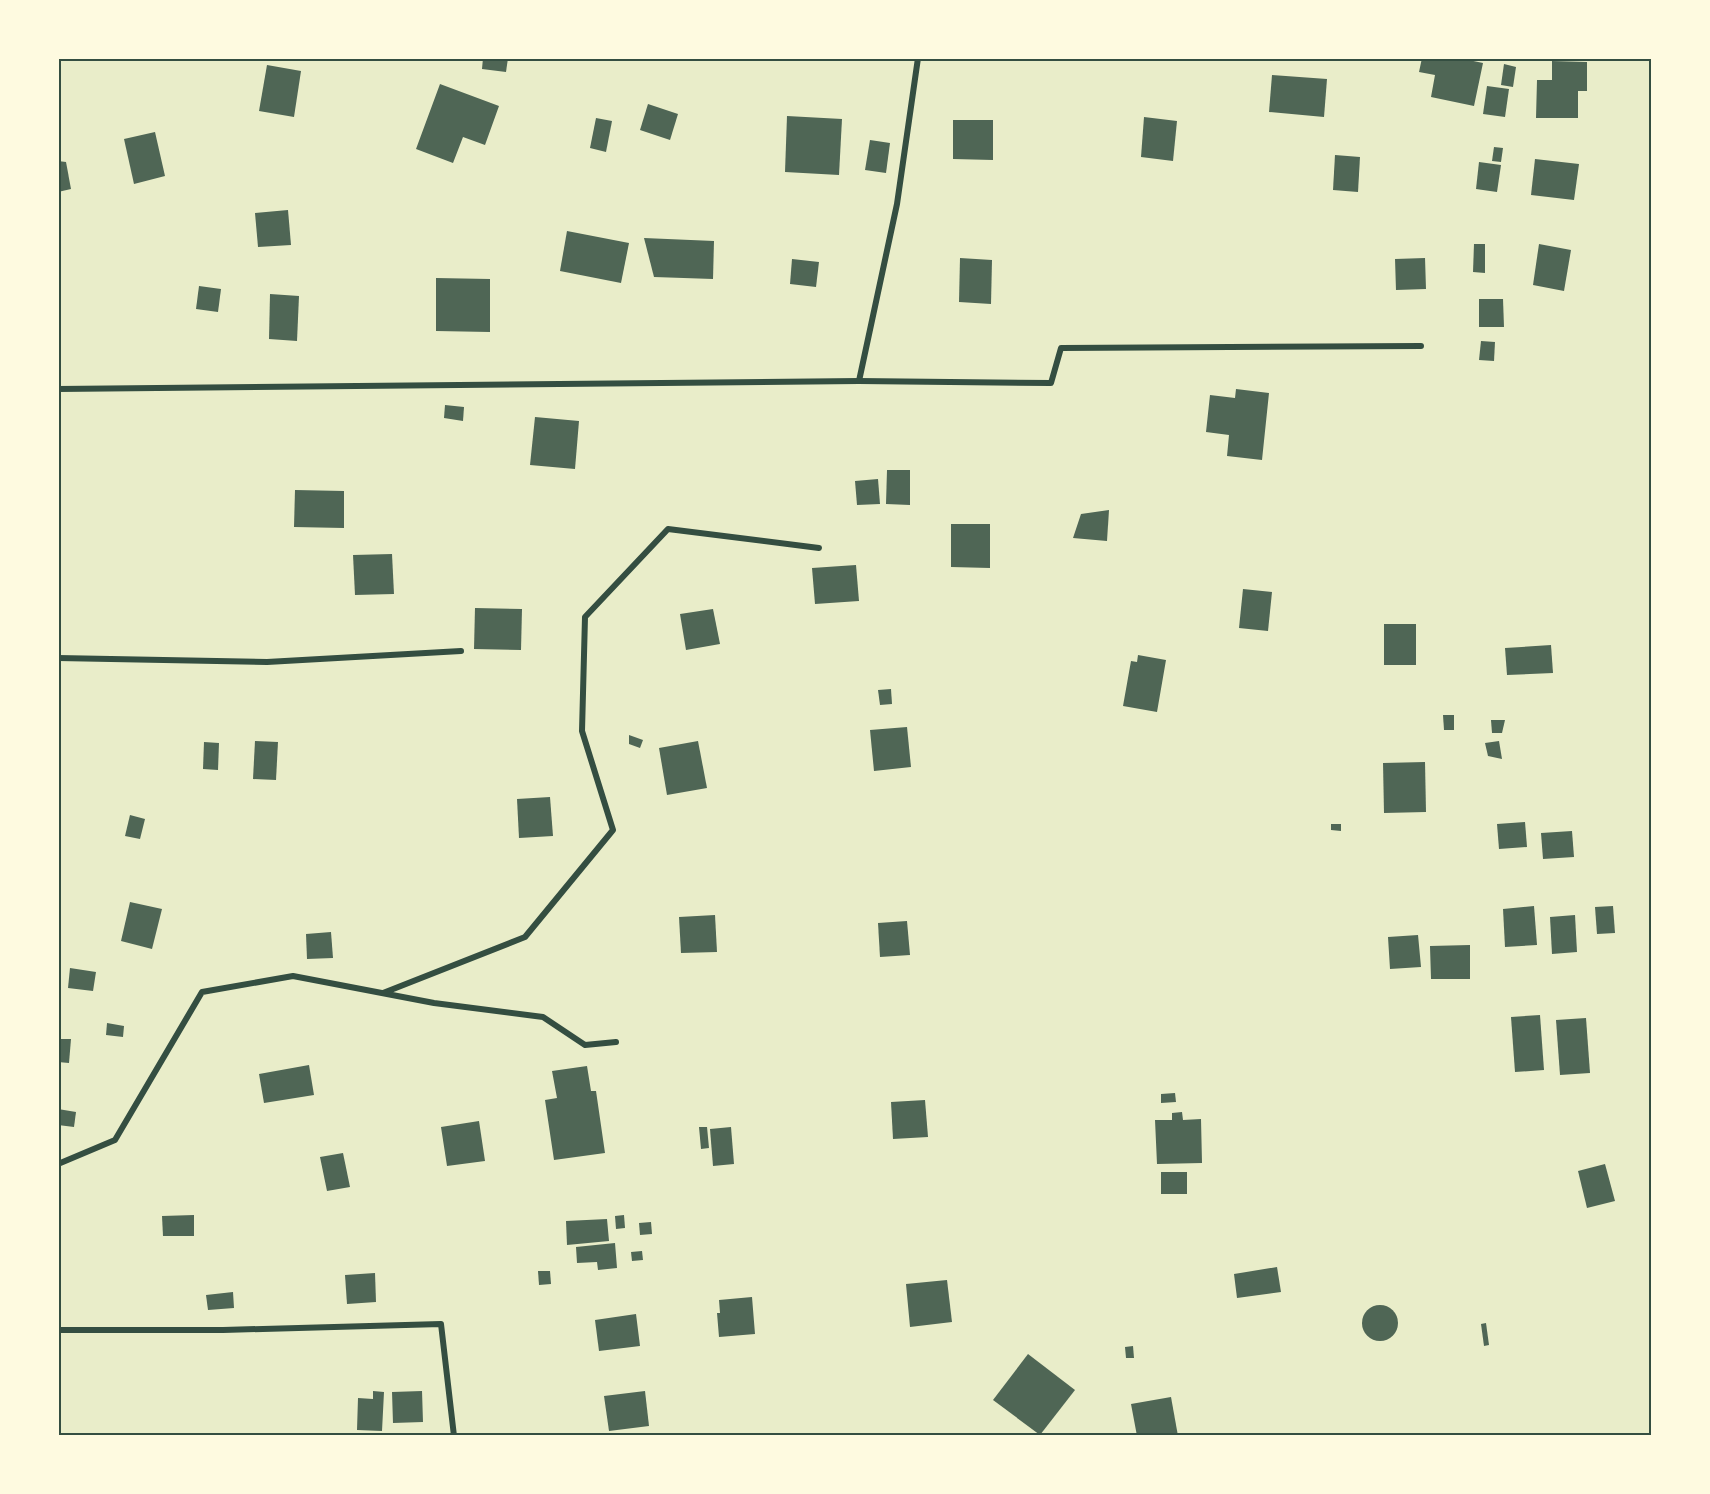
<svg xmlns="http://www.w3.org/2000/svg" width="1710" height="1494" viewBox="0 0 1710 1494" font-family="'DejaVu Sans',sans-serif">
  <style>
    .building { fill: #4f6655 }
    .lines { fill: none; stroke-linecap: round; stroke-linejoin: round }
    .minor { stroke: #344e41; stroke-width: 6 }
    .neatline { fill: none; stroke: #344e41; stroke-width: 2 }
  </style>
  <rect width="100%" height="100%" fill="#e9edc9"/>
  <g class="building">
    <path d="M483,58H508L506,72L482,69Z"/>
    <path d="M1422,58H1459L1483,63L1474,106L1431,97L1435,75L1419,72Z"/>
    <path d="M1552,61L1587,62V91H1578V118H1536L1537,80H1552Z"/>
    <path d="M1504,64L1516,67L1513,87L1501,85Z"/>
    <path d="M267,65L301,71L294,117L259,111Z"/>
    <path d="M1272,75L1327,79L1324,117L1269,112Z"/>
    <path d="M440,84L499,106L485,145L463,137L453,163L416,149Z"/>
    <path d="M1487,86L1509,89L1505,117L1483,114Z"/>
    <path d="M648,104L678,114L670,140L640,130Z"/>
    <path d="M787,116L842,119L839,175L785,172Z"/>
    <path d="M1144,117L1177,121L1173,161L1141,157Z"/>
    <path d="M596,118L612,121L606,152L590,148Z"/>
    <path d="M953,120H993V160L953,159Z"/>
    <path d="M155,132L165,176L134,184L124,139Z"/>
    <path d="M870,140L890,143L886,173L865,170Z"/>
    <path d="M1494,147L1503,148L1501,162L1492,161Z"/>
    <path d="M1335,155L1360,157L1358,192L1333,190Z"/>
    <path d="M1535,159L1579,164L1574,200L1531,195Z"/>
    <path d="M58,161L66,162L71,189L58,192Z"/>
    <path d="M1479,162L1501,165L1497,192L1476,189Z"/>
    <path d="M288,210L291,245L258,247L255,213Z"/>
    <path d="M567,231L629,243L621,283L560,271Z"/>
    <path d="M644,238L714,241L713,279L654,277Z"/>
    <path d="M1474,244H1485V273L1473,272Z"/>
    <path d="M1539,244L1571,250L1564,291L1533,285Z"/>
    <path d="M960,258L992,260L991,304L959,302Z"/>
    <path d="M1425,258L1426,289L1396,290L1395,259Z"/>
    <path d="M792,259L819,262L816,287L790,284Z"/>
    <path d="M436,278L490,279V332L436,331Z"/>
    <path d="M199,286L221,289L218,312L196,309Z"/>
    <path d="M270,294L299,296L297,341L269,339Z"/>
    <path d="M1479,299H1503L1504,327H1479Z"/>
    <path d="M1481,341L1495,342L1494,361L1479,360Z"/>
    <path d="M1236,389L1269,393L1262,460L1227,456L1229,435L1206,432L1210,395L1235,398Z"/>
    <path d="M445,405L464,407L463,421L444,418Z"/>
    <path d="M535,417L579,421L575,469L530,465Z"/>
    <path d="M887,470H910V505L886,504Z"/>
    <path d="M878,479L880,504L857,505L855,481Z"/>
    <path d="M295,490L344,491V528L294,527Z"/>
    <path d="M1109,510L1107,541L1073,538L1081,514Z"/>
    <path d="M951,524H990V568L951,567Z"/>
    <path d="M392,554L394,594L355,595L353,555Z"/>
    <path d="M856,565L859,601L815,604L812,568Z"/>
    <path d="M1243,589L1272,592L1268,631L1239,628Z"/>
    <path d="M475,608L522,609L521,650L474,649Z"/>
    <path d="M713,609L720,644L686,650L680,614Z"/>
    <rect x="1384" y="624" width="32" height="41"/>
    <path d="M1551,645L1553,673L1507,675L1505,648Z"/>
    <path d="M1138,655L1166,660L1157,712L1123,706L1131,661L1137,662Z"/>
    <path d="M891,689L892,704L880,705L878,690Z"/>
    <path d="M1443,715H1454V730H1444Z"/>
    <path d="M1491,720H1505L1502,733H1492Z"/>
    <path d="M907,727L911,767L874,771L870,730Z"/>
    <path d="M629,735L643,740L640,748L629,744Z"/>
    <path d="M255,741L278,742L276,780L253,779Z"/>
    <path d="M698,741L707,788L667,795L659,748Z"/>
    <path d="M1499,741L1502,759L1488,756L1485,743Z"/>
    <path d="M204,742L219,743L218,770L203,769Z"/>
    <path d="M1425,762L1426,812L1384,813L1383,763Z"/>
    <path d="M550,797L553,836L519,838L517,799Z"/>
    <path d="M130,815L145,819L140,839L125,836Z"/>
    <path d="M1525,822L1527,847L1499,849L1497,824Z"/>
    <path d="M1331,824H1341V831L1331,830Z"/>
    <path d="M1572,831L1574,857L1543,859L1541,833Z"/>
    <path d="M130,902L162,909L152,949L121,941Z"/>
    <path d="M1534,906L1537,945L1505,947L1503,909Z"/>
    <path d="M1613,906L1615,933L1597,934L1595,907Z"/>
    <path d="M715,915L717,952L681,953L679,917Z"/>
    <path d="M1575,915L1577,952L1552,954L1550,917Z"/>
    <path d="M907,921L910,955L880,957L878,923Z"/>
    <path d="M331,932L333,958L307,959L306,934Z"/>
    <path d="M1418,935L1421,967L1390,969L1388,937Z"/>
    <path d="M1470,945V979H1431L1430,946Z"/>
    <path d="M70,968L96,972L93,991L68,988Z"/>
    <path d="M1540,1015L1544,1070L1515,1072L1511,1017Z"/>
    <path d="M1586,1018L1590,1073L1560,1075L1556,1020Z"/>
    <path d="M107,1023L124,1026L123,1037L106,1035Z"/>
    <path d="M58,1039H71L69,1063L58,1062Z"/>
    <path d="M309,1065L314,1095L264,1103L259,1074Z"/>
    <path d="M587,1066L591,1091H596L605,1153L554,1160L545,1100L557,1098L552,1071Z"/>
    <path d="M1175,1093L1176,1102L1161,1103V1094Z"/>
    <path d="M925,1100L928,1137L893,1139L891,1102Z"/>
    <path d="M58,1109L76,1112L74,1127L58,1125Z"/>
    <path d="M1182,1112L1183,1120L1201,1119L1202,1163L1157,1164L1155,1120H1172V1113Z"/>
    <path d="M479,1121L485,1161L447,1166L441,1127Z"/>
    <path d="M699,1127H707L709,1148L701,1149Z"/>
    <path d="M731,1127L734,1164L713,1166L710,1129Z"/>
    <path d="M343,1153L350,1187L327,1191L320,1157Z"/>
    <path d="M1605,1164L1615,1201L1587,1208L1578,1171Z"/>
    <rect x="1161" y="1172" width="26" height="22"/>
    <path d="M194,1215V1236H163L162,1216Z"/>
    <path d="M624,1215L625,1228L616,1229L615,1216Z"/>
    <path d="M607,1219L609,1241L567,1245L566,1221Z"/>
    <path d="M651,1222L652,1234L640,1235L639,1223Z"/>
    <path d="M615,1243L617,1268L598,1270L597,1262L577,1263L576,1247Z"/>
    <path d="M642,1251L643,1260L632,1261L631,1252Z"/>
    <path d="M1277,1267L1281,1292L1237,1298L1234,1274Z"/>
    <path d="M538,1271H550L551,1284L539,1285Z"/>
    <path d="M375,1273L376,1302L347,1304L345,1275Z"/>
    <path d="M947,1280L952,1322L910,1327L906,1284Z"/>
    <path d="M233,1292L234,1308L208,1310L206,1295Z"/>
    <path d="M752,1297L755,1334L719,1337L717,1313H720L719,1300Z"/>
    <circle cx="1380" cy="1323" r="18"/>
    <path d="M636,1314L640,1346L599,1351L595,1320Z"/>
    <path d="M1486,1323L1489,1345L1484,1346L1481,1324Z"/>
    <path d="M1133,1346L1134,1358H1126L1125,1347Z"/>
    <path d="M1028,1354L1075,1390L1040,1435L993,1400Z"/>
    <path d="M373,1391L384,1392L382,1431L357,1430L358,1398L373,1399Z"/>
    <path d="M422,1391L423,1422L393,1423L392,1392Z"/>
    <path d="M645,1391L649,1426L609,1431L604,1396Z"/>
    <path d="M1171,1397L1178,1436H1137L1131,1404Z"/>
  </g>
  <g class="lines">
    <g class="minor">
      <path d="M859,381L897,204L918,58"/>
      <path d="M58,389L859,381L1051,383L1061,348L1421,346"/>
      <path d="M58,658L267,662L461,651"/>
      <path d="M383,993L525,937L613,830L582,731L585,617L668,529L819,548"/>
      <path d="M58,1164L115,1140L202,992L293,976L434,1003L543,1017L585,1045L616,1042"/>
      <path d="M58,1330H223L441,1324L454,1436"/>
    </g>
  </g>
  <rect width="1710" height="1494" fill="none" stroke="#fefae0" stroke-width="120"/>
  <rect x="60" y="60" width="1590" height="1374" class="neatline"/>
</svg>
